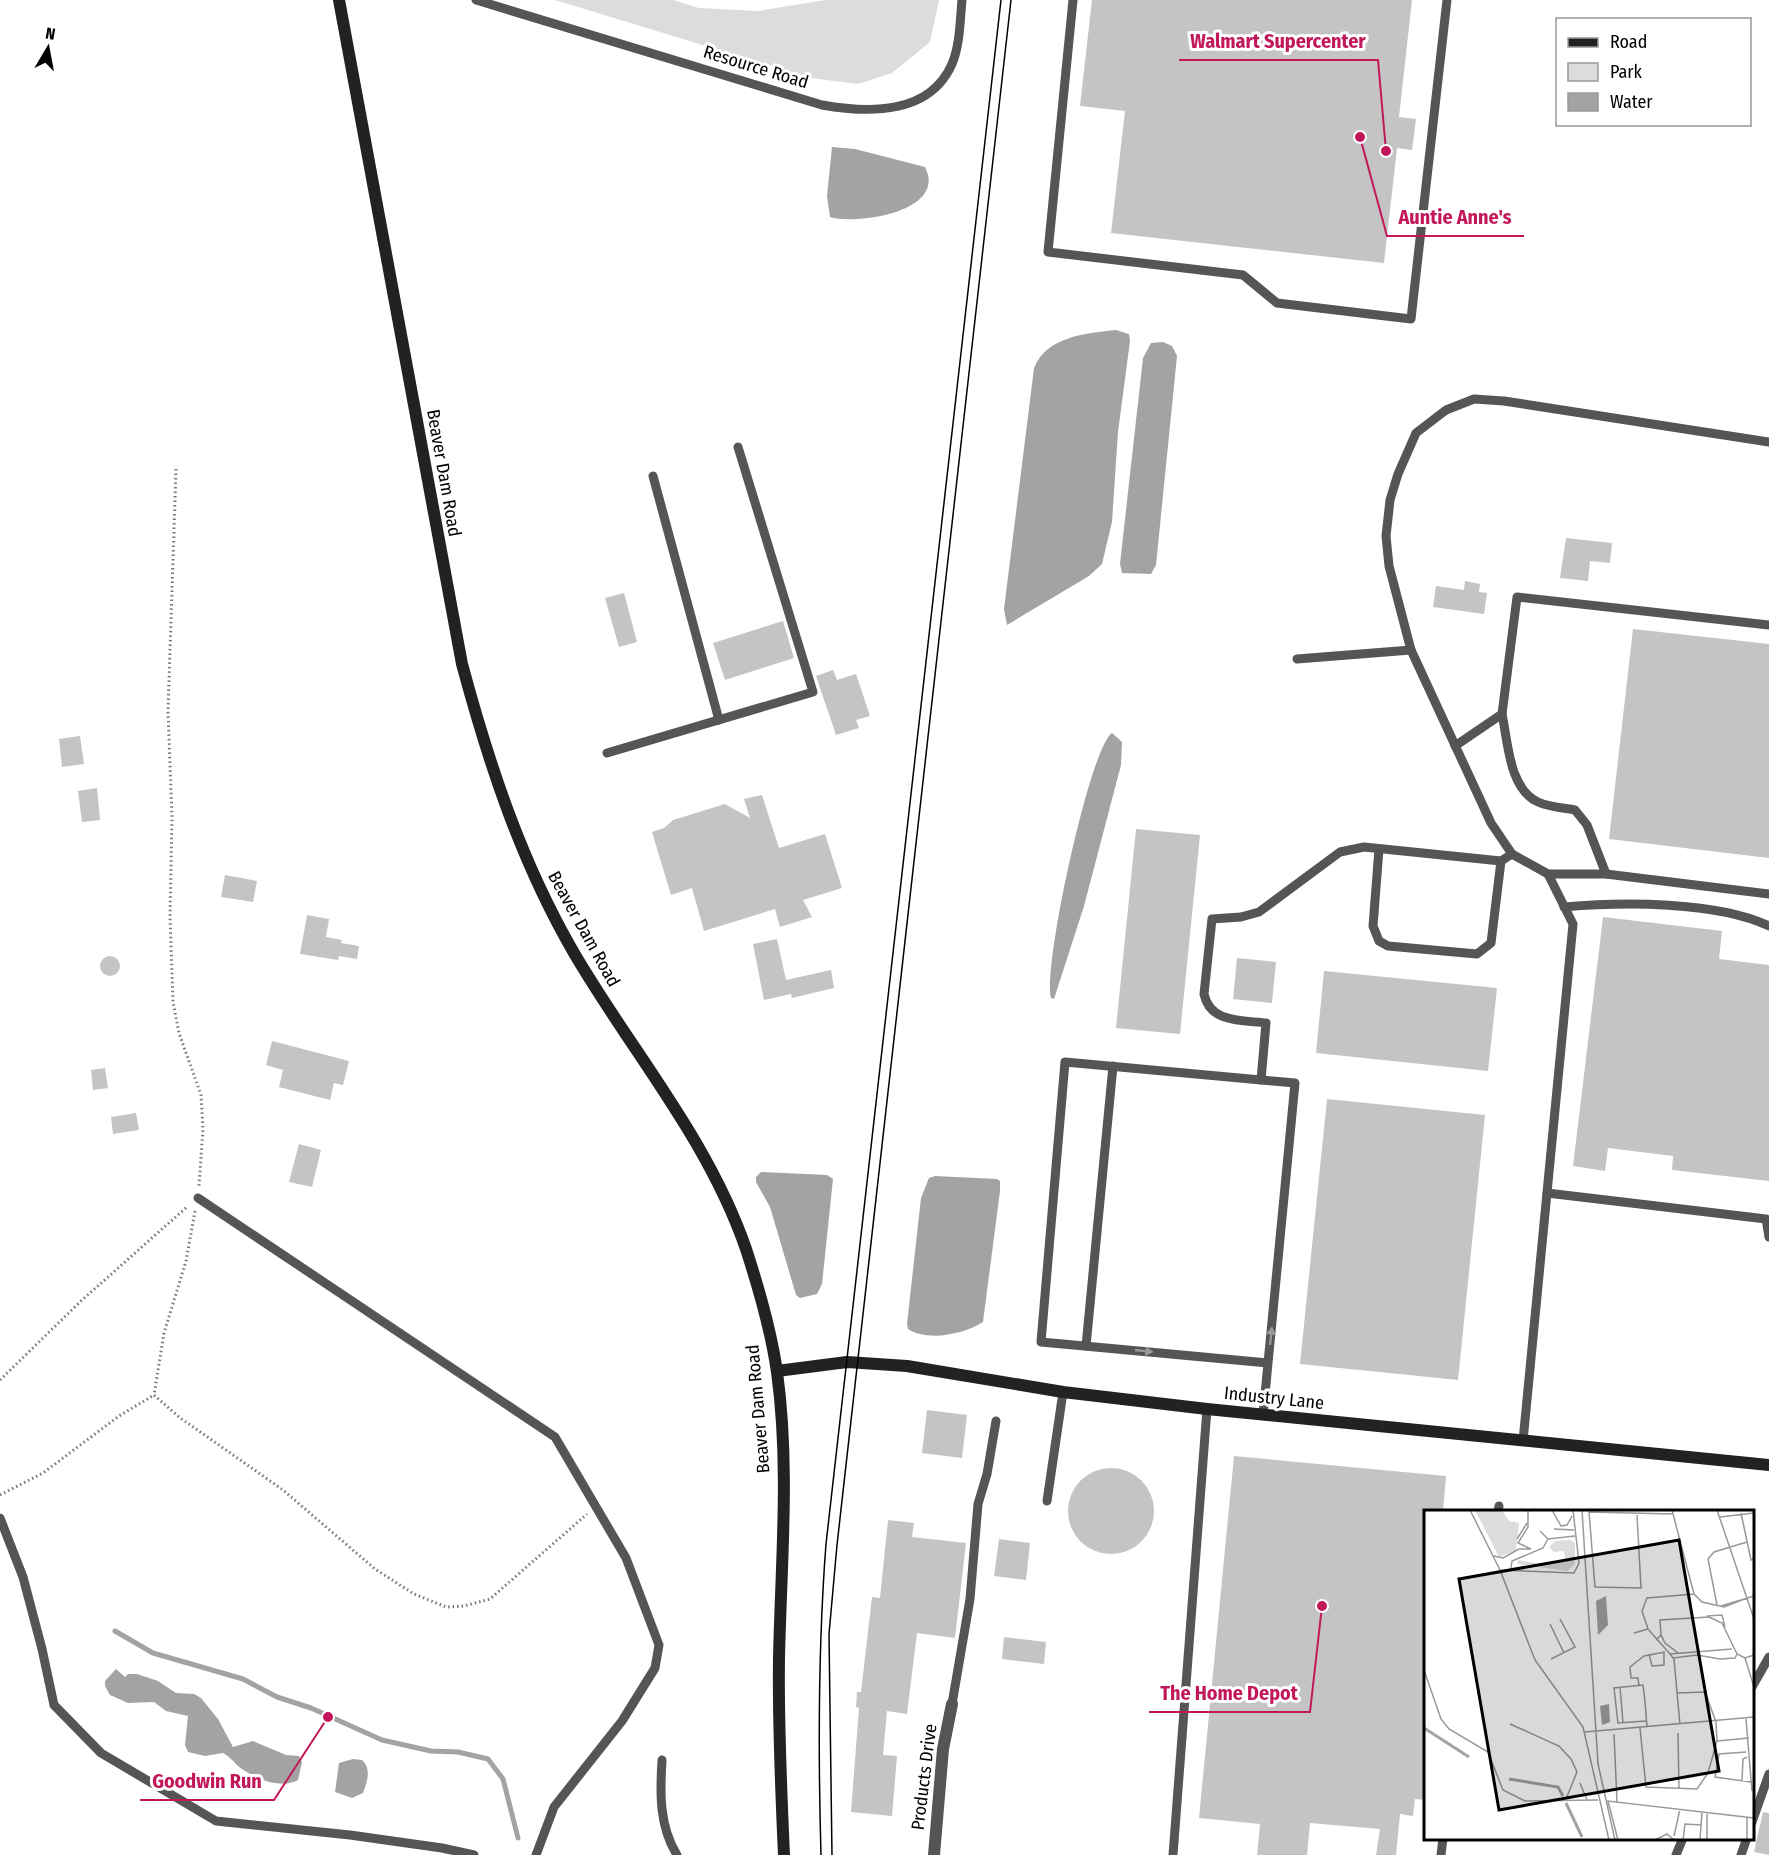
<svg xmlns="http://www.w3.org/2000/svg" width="1769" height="1855" viewBox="0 0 1769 1855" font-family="'Fira Sans Condensed',sans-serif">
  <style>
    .green { fill: #dcdcdc }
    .water { fill: #a3a3a3 }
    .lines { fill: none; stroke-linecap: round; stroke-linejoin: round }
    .stream { stroke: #a3a3a3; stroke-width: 5 }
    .building { fill: #c4c4c4 }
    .path { stroke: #777; stroke-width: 3; stroke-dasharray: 1.5 3; stroke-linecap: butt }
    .lane { stroke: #555; stroke-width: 9 }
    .street { stroke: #555; stroke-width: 12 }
    .secondary { stroke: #222; stroke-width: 12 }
    .tram { stroke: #000; stroke-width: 1.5 }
    .oneway { fill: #999 }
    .labels { text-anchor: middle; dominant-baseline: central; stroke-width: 6; stroke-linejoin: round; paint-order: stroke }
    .street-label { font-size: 18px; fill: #000; stroke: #fff }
    .inset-river { fill: none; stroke: #a3a3a3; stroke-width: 3 }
    .inset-road { fill: none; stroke: #999; stroke-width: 1.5 }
    .view { fill: #000; fill-opacity: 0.15; stroke: #000; stroke-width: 3 }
    .inset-edge { fill: none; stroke: #000; stroke-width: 3 }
    .leader { fill: none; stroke: #c2185b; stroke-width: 2 }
    .callout-dot { fill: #c2185b; stroke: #fff; stroke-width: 2 }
    .callout-label { font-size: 20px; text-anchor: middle; font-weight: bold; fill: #c2185b; stroke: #fff; stroke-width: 6; stroke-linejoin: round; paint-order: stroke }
  </style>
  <rect width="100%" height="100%" fill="#fff"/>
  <path class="green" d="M555,0H673L699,8L758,11L825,0H939L930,42L892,73L858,84L811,78Z"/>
  <g class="water">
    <path d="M832,147L855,149L925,167C948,212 856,225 830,217L827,196Z"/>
    <path d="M1116,330L1129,334L1130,341L1118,432L1112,522L1102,564L1089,576L1007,625L1004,609L1034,368C1047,336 1087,333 1116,330Z"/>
    <path d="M1163,342L1172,346L1177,356L1156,565L1151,574L1122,573L1120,564L1143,358L1151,343Z"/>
    <path d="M1112,733L1122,742L1121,765L1084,906L1054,999L1051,998C1042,969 1090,747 1112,733Z"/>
    <path d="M761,1172L827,1175L833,1179L822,1284L817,1294L800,1298L796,1295L770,1207L756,1182V1177Z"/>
    <path d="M935,1176L997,1179L1000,1181V1191L983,1322C965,1334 927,1342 908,1329L907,1324L921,1198L929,1178Z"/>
    <path d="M116,1669L125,1677L128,1674H137L158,1681L176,1693L194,1694L201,1698L218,1719L233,1747L253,1741L286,1755L299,1756L302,1762L298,1780C280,1790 253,1778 238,1766C233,1761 230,1757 223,1753L205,1756L188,1752L185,1745L188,1716L166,1711L154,1702L128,1703L110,1695L105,1686V1681Z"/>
    <path d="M353,1759L362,1760C372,1769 367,1782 363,1793L352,1798L335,1792L339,1763Z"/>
  </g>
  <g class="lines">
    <path class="stream" d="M115,1631L153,1653L243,1679L277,1697L311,1708L382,1740L431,1751L458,1752L488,1759L503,1779L518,1838"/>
  </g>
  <g class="building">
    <path d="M1092,0H1412L1399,117L1416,119L1412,150L1397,148L1384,263L1111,233L1125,111L1080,106Z"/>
    <path d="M1566,538L1612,543L1610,563L1590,561L1588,581L1560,578Z"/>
    <path d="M1465,581L1480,584L1479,592L1487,593L1484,614L1433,607L1436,586L1464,590Z"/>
    <path d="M624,593L637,642L619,647L605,598Z"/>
    <path d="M783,621L794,658L725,680L713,643Z"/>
    <path d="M1633,629L1769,644V858L1609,839Z"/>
    <path d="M833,670L837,680L856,674L870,716L856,720L859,728L836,735L816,676Z"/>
    <path d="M80,736L84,764L62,767L59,739Z"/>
    <path d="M97,788L100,820L82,822L78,791Z"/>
    <path d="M762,795L779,848L825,834L842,888L803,900L812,917L780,927L775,909L704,931L692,888L671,895L652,832L664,828L673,820L725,804L750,818L744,799Z"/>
    <path d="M1136,829L1200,835L1180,1034L1116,1028Z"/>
    <path d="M225,875L257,881L253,902L221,897Z"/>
    <path d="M307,915L329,919L326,937L342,940L341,943L359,946L357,959L339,956L338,960L300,954Z"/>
    <path d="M1603,917L1722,931L1719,959L1769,965V1181L1672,1170L1673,1156L1608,1148L1605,1171L1573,1166Z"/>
    <path d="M777,939L786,980L831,970L834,988L792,998L791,994L764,1000L753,944Z"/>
    <circle cx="110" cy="966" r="10"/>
    <path d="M1237,958L1276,962L1272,1003L1233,999Z"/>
    <path d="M1324,971L1497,988L1488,1071L1316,1053Z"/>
    <path d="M272,1041L349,1061L343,1085L334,1083L330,1100L279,1087L283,1070L266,1065Z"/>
    <path d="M105,1068L108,1088L93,1090L91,1070Z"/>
    <path d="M1327,1099L1485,1115L1458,1380L1300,1364Z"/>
    <path d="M136,1113L139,1130L113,1134L111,1117Z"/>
    <path d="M299,1144L321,1150L312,1187L289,1182Z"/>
    <path d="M927,1410L967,1415L962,1458L922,1453Z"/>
    <path d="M1234,1456L1446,1476L1443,1512H1425V1701L1423,1725L1425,1726V1800L1415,1799L1413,1816L1400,1814L1396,1855H1376L1380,1829L1310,1823L1307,1855H1257L1260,1824L1199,1818Z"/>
    <circle cx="1111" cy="1511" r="43"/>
    <path d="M888,1520L914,1523L912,1537L966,1543L955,1638L917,1633L907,1714L887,1711L883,1755L897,1756L892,1816L851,1812L859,1708L856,1707L857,1692H861L872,1597L880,1598Z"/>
    <path d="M999,1539L1030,1543L1026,1580L994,1576Z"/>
    <path d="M1004,1637L1046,1642L1044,1664L1002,1659Z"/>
    <path d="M1763,1812L1769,1813V1855L1754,1852Z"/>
  </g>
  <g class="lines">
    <g class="path">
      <path d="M176,469L168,711L172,817L170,916L173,1002L179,1033L201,1095L203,1129L199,1186"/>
      <path d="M195,1211L186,1261L164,1333L154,1395L179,1417L283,1490L375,1569L414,1594L446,1607L464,1606L490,1599L587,1514"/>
      <path d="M0,1380L81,1301L188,1206"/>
      <path d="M0,1495L43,1473L119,1416L154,1395"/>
    </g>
    <g class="lane">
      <path d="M476,0L822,105C867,113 929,116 952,64C960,45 960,21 962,0"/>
      <path d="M1073,0L1048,252L1243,275L1277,303L1411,319L1447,0"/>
      <path d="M653,476L719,720"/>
      <path d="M1411,650L1389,566L1386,536L1390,500L1398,474L1416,433L1446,410L1474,399L1504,401L1769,442"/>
      <path d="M1297,659L1411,650L1491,823L1512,854L1548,874H1606L1769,894"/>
      <path d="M1502,714C1508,742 1509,789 1538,802C1549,807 1564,808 1575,810L1587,825L1606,874"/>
      <path d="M1455,746L1502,714L1517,597L1769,625"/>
      <path d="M607,753L813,692L738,447"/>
      <path d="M1379,849L1373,926L1379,941L1388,946L1477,954L1491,943L1501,861"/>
      <path d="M1564,907C1622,902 1716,901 1769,926"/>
      <path d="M1261,1080L1266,1023C1241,1020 1210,1023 1204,994L1212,919L1241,917L1259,912L1340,852L1364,847L1501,861L1512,854"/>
      <path d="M1547,1193L1766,1219L1769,1237"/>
      <path d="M198,1198L555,1437L626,1558L659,1645L655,1668L622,1721L554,1807L536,1855"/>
      <path d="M1086,1346L1113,1066"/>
      <path d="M1263,1415L1295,1083L1065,1062L1041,1342L1268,1363"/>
      <path d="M1523,1441L1573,924L1548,874"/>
      <path d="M1047,1501L1063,1392"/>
      <path d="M1498,1512L1499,1506"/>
      <path d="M0,1518L23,1577L42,1649L54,1705L101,1753L216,1821L350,1835L442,1848L474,1855"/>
      <path d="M1752,1687L1769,1657"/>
      <path d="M952,1704L970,1599L978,1504L987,1474L996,1421"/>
      <path d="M662,1760C660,1793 659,1826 677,1855"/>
      <path d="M1752,1822L1769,1774"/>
      <path d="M1173,1855L1207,1409"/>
      <path d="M1441,1855L1443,1838"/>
      <path d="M1676,1855L1683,1838"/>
      <path d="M1741,1855L1747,1838"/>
    </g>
    <path class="street" d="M934,1855L943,1749L952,1704"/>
    <g class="secondary">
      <path d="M339,0L462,664C489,764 521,862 574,953C632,1052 708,1139 746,1249C759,1289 771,1330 777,1372C790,1467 781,1563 779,1658C778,1724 781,1789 784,1855"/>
      <path d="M777,1371L847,1362L907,1366L1063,1392L1207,1409L1769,1465"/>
    </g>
    <g class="tram">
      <path d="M821,1855C818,1751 818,1648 826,1544L1001,0"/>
      <path d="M832,1855L829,1634L837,1545L1011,0"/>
    </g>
  </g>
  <defs><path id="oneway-solid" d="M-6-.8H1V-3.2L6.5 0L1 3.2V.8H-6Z" transform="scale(1.5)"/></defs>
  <g class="oneway">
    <use href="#oneway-solid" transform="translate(1271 1336) rotate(-84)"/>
    <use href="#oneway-solid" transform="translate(1144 1351) rotate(6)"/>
  </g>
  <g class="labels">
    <g class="street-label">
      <text transform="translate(756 67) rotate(17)">Resource Road</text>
      <text transform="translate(444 473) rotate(80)">Beaver Dam Road</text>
      <text transform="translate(584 929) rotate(61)">Beaver Dam Road</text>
      <text transform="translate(1274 1398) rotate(6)">Industry Lane</text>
      <text transform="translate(758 1409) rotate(-95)">Beaver Dam Road</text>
      <text transform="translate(924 1777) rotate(-83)">Products Drive</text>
    </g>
  </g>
  <g transform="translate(1424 1510)">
    <rect width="330" height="330" fill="#fff"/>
    <path d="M51,0H78L85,11L95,13L92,40L75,47ZM146,30L151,33V54L143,61L93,54L94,50L122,55L136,52L141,48L140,41L130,42L125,37L131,31Z" fill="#dcdcdc"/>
    <path d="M182,86L184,115L174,125L172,91ZM185,194L186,212L178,215L176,196Z" fill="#a3a3a3"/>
    <path class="inset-river" d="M0,218L45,247M85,269L134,277L139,286M142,293L158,327"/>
    <path class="inset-road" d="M46,0L76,60L111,150L159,217L185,330M128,0L137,16L143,15L148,6M158,0L174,254L191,330M248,0L270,84L278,92L300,97L323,88M293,0L330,109M317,3L327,50L330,49M213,5L217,78L171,77L165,2L249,4M296,7L330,3M130,19L150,20M116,21L124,29L151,26M93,29L103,13M95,39H107L94,33L104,17V0M70,46L79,48L95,39M87,58L88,51L119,38L124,29M76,60L150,63L155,53L149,0M293,95L284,49L290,42L323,32M297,96L330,86M283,106L298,105L301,117M126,114L140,143M224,119L218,101L223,88L270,84M210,123L224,119L246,144L308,139M237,125L241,133L254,143M232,130L237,125L236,110L285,107L298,113L313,144L321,148L330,145M225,144L228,156L240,155V143M246,144L250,149L256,215M249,148L273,145L296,149L311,148L313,144M321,148L330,177M127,149L151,137L136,109M0,160L17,209L25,219L64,242L79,280L101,291L174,290M215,176L214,168H207L206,157L220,146L241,142M196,177L199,213M322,209L328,281M222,211L194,213L190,178L219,175L221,192L223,217M86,214L135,236L147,249L153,262L142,289M216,218L222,277L273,279L284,263L293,231L292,212L281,182L253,183M161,222L330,207M254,223L255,279M190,224L193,292M293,231L325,228M322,242L295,244L291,267L327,272M318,271L319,249L323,247M156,273L163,290M283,302V330M250,326L256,299M194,330L184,291L330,308M231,330L243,324L250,330M259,330L261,314L277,315M276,330L278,302M323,330V307"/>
    <path class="view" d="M255,30L295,261L75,300L35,69Z"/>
    <rect width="330" height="330" class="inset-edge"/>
  </g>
  <path class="leader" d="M1386 151L1378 60H1179M1360 137L1387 236H1524M1322 1606L1310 1712H1149M328 1717L274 1800H140"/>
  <g class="callout-dot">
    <circle cx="1386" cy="151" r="6"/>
    <circle cx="1360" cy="137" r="6"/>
    <circle cx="1322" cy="1606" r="6"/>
    <circle cx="328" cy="1717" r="6"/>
  </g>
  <g class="callout-label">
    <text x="1278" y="48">Walmart Supercenter</text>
    <text x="1455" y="224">Auntie Anne's</text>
    <text x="1229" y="1700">The Home Depot</text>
    <text x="207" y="1788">Goodwin Run</text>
  </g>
  <rect x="1556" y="18" width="195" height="108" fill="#ffffff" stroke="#999999" stroke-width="1.5"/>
  <rect x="1568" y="38" width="30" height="9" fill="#222222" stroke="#999999" stroke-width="1.5"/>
  <text x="1610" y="48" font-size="18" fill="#000000">Road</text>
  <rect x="1568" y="63" width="30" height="18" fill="#dcdcdc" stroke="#999999" stroke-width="1.5"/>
  <text x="1610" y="78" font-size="18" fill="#000000">Park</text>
  <rect x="1568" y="93" width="30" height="18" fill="#a3a3a3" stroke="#999999" stroke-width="1.5"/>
  <text x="1610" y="108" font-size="18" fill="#000000">Water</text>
  <g transform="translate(48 48) rotate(10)" stroke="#ffffff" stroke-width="4.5" paint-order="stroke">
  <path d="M0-4.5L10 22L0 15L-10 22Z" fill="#000000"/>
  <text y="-9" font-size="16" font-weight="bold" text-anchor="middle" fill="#000000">N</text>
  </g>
</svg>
